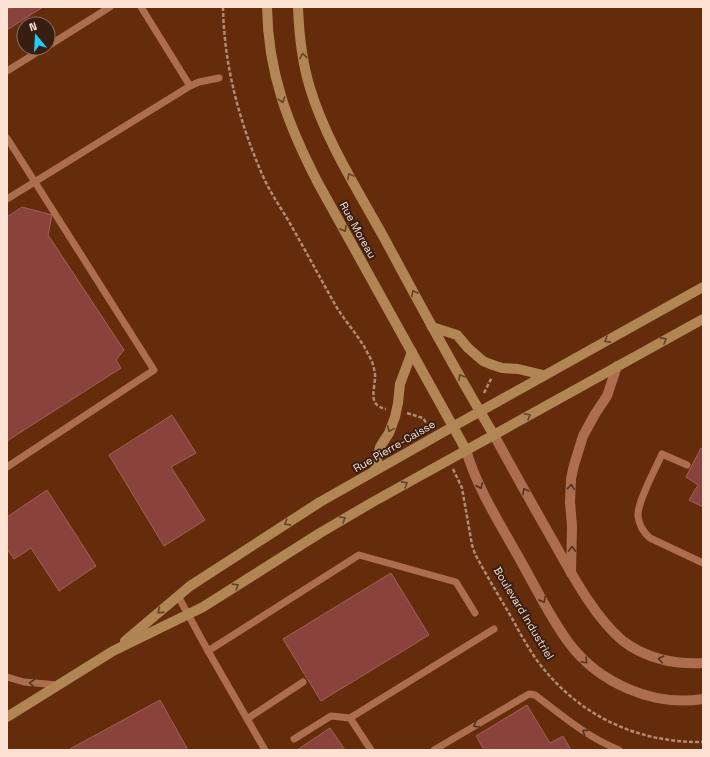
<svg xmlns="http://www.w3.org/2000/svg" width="710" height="757" viewBox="0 0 710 757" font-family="'Space Grotesk',sans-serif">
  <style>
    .building { fill: #89433c; stroke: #a46058 }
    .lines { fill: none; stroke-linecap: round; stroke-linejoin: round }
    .path { stroke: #b38a73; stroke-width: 2.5; stroke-dasharray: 4 2; stroke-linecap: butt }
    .service { stroke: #ac6e4f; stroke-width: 7 }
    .tertiary { stroke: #ac6e4f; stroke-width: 10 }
    .secondary { stroke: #b18554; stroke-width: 10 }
    .oneway { stroke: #624228 }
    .oneway2 { stroke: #543220 }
    .labels { text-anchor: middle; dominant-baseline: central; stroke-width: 4; stroke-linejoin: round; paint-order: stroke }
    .street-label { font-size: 11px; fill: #fce0d2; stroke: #371e11 }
  </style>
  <rect width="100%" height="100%" fill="#642c0b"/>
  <g class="building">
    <path d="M12,7H43L7,30V10Z"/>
    <path d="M22,207L52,215L48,235L124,350L116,360L121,368L7,441V217Z"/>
    <path d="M172,415L196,453L171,467L205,520L164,546L109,455Z"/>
    <path d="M701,448L703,449V507L689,500L698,485L686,477Z"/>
    <path d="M47,490L96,566L59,591L31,548L14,559L7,549V517Z"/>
    <path d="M391,573L429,635L321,701L283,639Z"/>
    <path d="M160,700L188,750H68Z"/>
    <path d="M527,705L550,743L563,736L571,750H484L476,736Z"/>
    <path d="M330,728L345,750H297Z"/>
  </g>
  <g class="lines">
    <g class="path">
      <path d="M223,7C224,65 239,121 262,174C270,193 282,209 292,227C307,253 321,280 336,306C346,323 360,337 368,354C372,360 374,367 375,374C376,388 366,405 386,409"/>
      <path d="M484,393L492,377"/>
      <path d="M407,413L423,418L429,427"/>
      <path d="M453,469L462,488L472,545L475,554C487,576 500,598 513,620C520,633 527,646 536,659C576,714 635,743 703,742"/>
    </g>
    <g class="service">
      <path d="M48,46L110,7"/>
      <path d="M7,71L44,48"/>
      <path d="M190,86L199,82L219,78"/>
      <path d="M7,138L154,370L7,467"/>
      <path d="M7,199L190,86L141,7"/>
      <path d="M687,465L662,454C656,468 637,502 638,516C639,525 643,532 650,538L703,563"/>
      <path d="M178,596L208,651L359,555L456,582L475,613"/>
      <path d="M208,651L265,750"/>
      <path d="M7,677L24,682L58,685"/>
      <path d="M247,719L303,682"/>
      <path d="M294,739L331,716L350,718"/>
      <path d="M371,750L350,718L494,629"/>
      <path d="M434,750L529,694L535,695L539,698C565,718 589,738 619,750"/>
    </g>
    <g class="tertiary">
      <path d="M494,435C513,470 532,504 552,539C570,571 594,617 623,641C645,658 675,665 703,663"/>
      <path d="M466,450C477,488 499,522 518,556C534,584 550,618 569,643C599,683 653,707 703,699"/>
      <path d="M571,573L572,526L570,502L571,479L574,465L583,436L595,414L607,396L617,366"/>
    </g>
    <g class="secondary">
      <path d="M267,7C268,73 288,125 318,183L466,450"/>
      <path d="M298,7C299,34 302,62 310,88C327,144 361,195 389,247C423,310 457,374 494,435"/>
      <path d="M432,327L457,335L468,348L483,361L490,364L502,368L518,369L543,375"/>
      <path d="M375,470L380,447L389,433L395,417L398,403L400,384L412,352"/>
      <path d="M125,641L190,586L320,502L454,426L703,287"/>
      <path d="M7,717L113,651L203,607L320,533L371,503L703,319"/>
    </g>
  </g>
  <defs><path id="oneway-chevron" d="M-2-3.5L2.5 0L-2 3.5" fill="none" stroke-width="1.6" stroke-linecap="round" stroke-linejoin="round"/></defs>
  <g class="oneway">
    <use href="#oneway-chevron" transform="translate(303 56) rotate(-99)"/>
    <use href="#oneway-chevron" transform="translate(282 100) rotate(73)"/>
    <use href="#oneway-chevron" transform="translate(350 176) rotate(-119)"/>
    <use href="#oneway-chevron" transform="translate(344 229) rotate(61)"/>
    <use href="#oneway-chevron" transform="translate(414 293) rotate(-118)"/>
    <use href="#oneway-chevron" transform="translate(607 340) rotate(151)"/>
    <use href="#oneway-chevron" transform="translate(664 340) rotate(-29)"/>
    <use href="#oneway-chevron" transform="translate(461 377) rotate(-119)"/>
    <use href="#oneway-chevron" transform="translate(528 416) rotate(-29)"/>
    <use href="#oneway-chevron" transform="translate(390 429) rotate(114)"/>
    <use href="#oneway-chevron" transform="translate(405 484) rotate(-29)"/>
    <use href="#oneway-chevron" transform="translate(343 519) rotate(-31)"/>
    <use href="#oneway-chevron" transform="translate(287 523) rotate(148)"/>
    <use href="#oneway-chevron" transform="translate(236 586) rotate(-32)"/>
    <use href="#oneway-chevron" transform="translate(160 611) rotate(140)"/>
  </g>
  <g class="oneway2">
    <use href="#oneway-chevron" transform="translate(480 486) rotate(65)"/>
    <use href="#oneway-chevron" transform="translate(571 487) rotate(-86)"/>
    <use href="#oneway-chevron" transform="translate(525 491) rotate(-119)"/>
    <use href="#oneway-chevron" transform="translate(572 549) rotate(-89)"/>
    <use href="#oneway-chevron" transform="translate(543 600) rotate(61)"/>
    <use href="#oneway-chevron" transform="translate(661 659) rotate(-166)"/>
    <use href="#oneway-chevron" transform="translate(585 661) rotate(45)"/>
    <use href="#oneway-chevron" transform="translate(32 683) rotate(-175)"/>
    <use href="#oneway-chevron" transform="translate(476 725) rotate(150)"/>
    <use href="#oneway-chevron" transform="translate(585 732) rotate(-147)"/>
  </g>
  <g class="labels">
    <g class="street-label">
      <text transform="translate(358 230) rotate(61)">Rue Moreau</text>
      <text transform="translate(394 446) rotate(-30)">Rue Pierre-Caisse</text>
      <text transform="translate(524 613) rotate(59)">Boulevard Industriel</text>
    </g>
  </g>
  <rect width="710" height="757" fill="none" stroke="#fce0d2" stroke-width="16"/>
  <g transform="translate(36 36) rotate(342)"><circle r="19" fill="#371e11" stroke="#866c5e"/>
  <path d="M0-3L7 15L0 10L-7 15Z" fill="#25c9fe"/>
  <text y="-6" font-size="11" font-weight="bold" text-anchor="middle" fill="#fce0d2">N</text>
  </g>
</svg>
